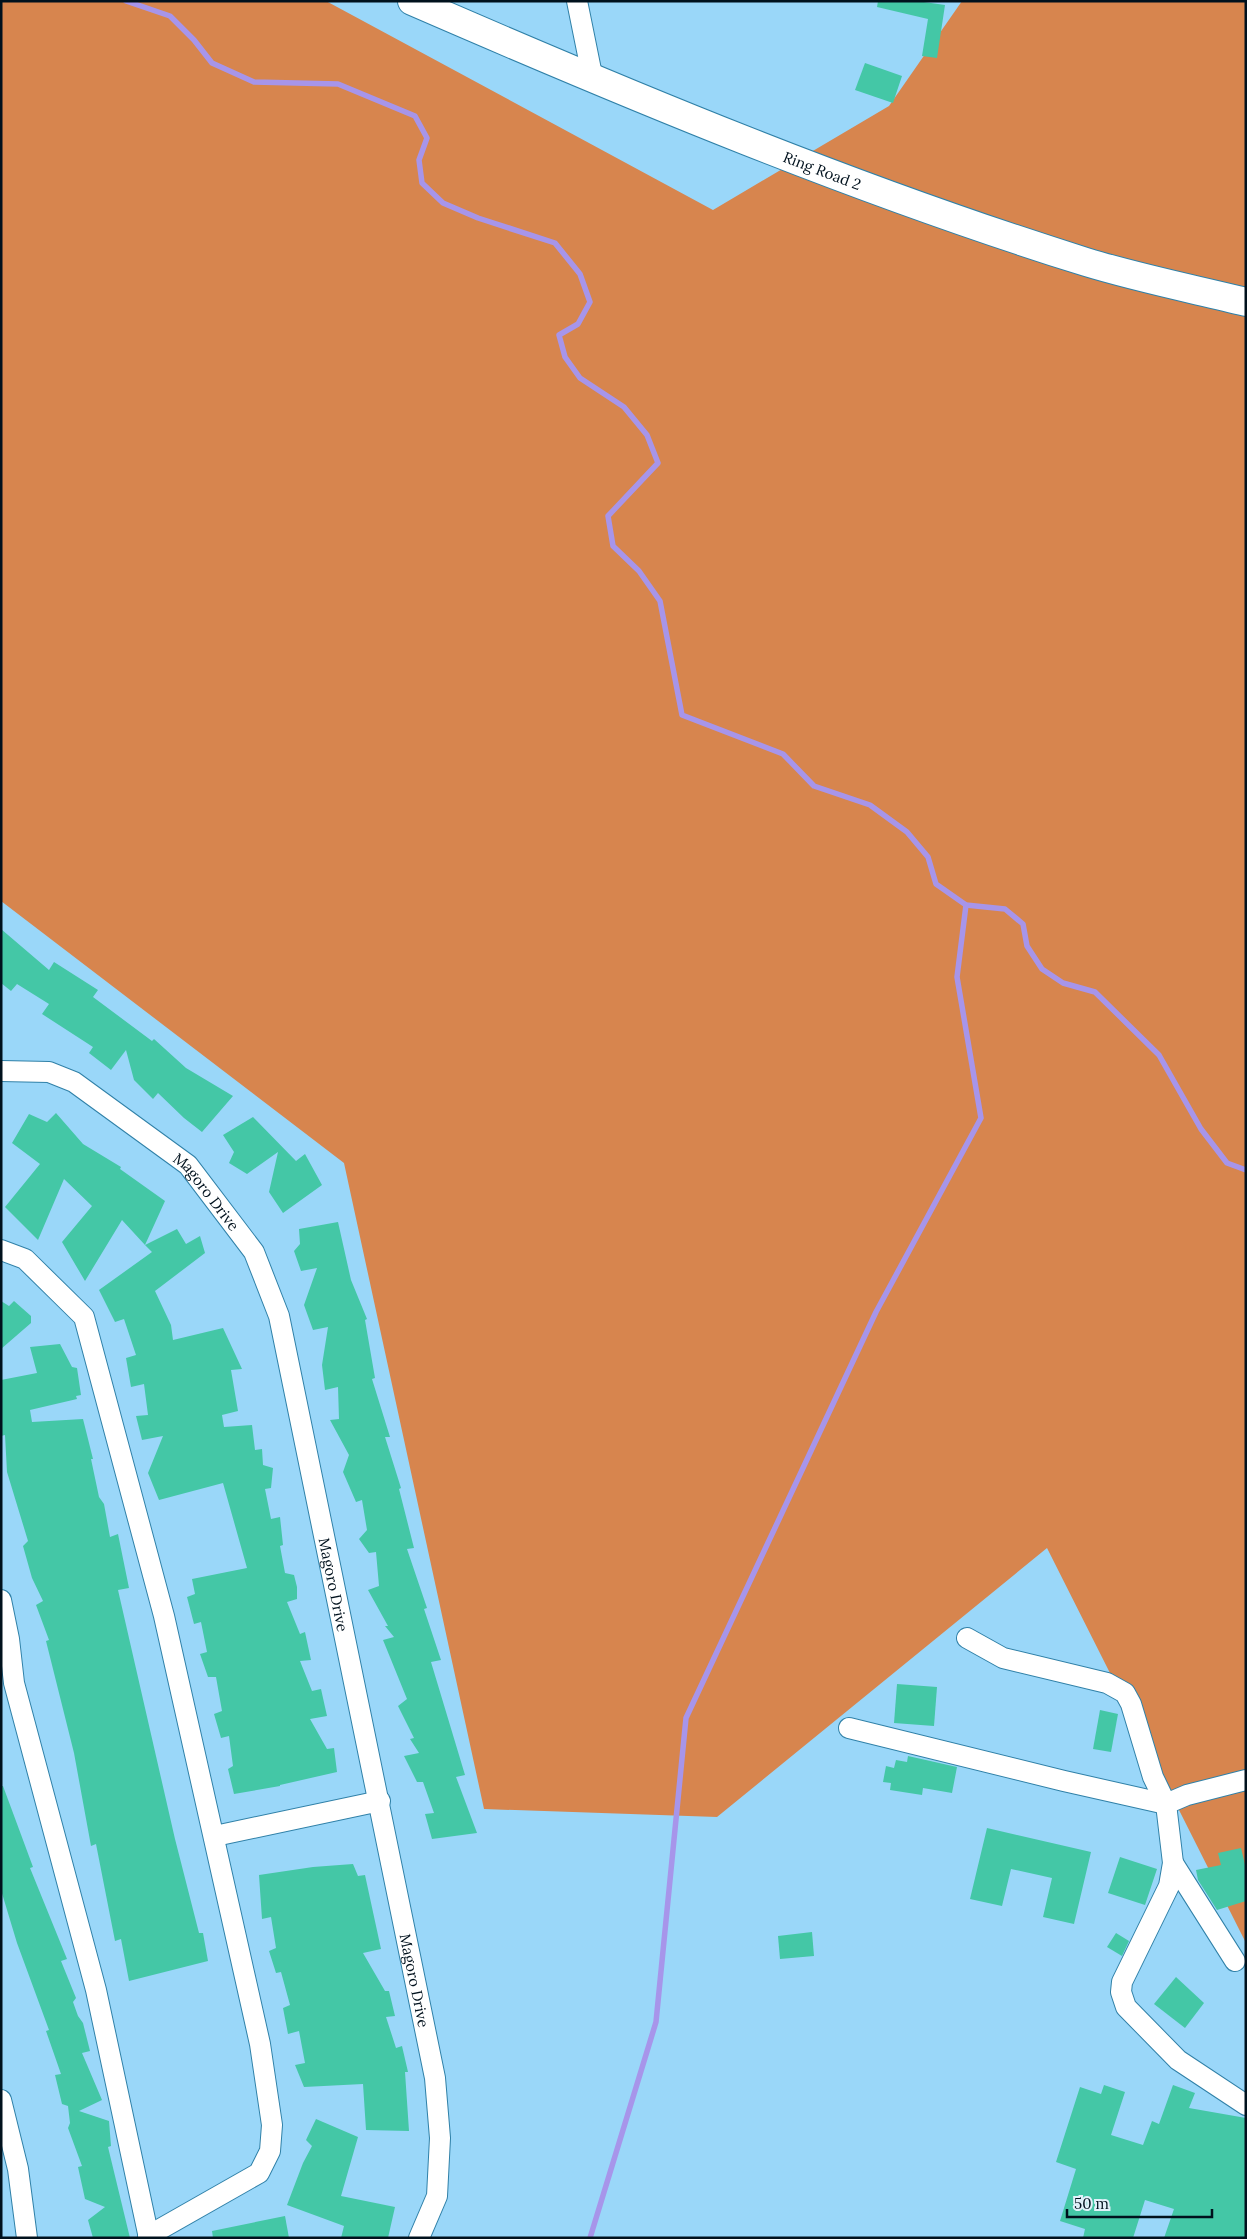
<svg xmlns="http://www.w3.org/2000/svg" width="1247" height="2239" viewBox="0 0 1247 2239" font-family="Lora,serif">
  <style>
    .forest { fill: #d7854e }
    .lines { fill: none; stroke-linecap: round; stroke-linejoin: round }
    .stream { stroke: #a795ea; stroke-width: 5.5 }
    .building { fill: #44c7a6 }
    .minor-casing { stroke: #3081a8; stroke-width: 22 }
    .primary-casing { stroke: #3081a8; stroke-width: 30 }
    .minor { stroke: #fff; stroke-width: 20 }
    .primary { stroke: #fff; stroke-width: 28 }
    .labels { text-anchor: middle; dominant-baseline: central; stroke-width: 4; stroke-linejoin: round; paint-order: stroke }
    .street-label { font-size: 15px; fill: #00111d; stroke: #e2f1fa }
  </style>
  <rect width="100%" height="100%" fill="#9ad7f9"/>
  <path class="forest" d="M1,1H326L713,210L889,106L962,1H1246V1943L1047,1548L717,1817L484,1809L344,1163L1,901Z"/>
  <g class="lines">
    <g class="stream">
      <path d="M126,1L170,16L194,40L212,63L254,82L338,84L415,116L427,138L419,160L422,183L443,203L478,218L555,243L580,274L590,302L578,324L559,335L565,357L580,378L624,407L647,435L658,463L608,516L613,546L639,571L660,601L682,715L783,754L814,786L870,805L907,832L928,857L936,884L966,905L1005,909L1023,924L1027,946L1042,969L1063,983L1095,992L1159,1055L1201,1129L1227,1163L1246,1170"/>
      <path d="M590,2238L656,2022L686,1718L876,1312L981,1118L957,977L966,905"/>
    </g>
  </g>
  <g class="building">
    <path d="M878,1H917L945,5L937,58L922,56L928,19L877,7Z"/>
    <path d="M865,63L902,76L893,103L855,90Z"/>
    <path d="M1,929L49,970L54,962L98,990L93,997L152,1041L154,1039L186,1068L233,1096L202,1132L184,1118L158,1093L153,1099L134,1080L126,1050L111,1070L89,1053L93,1047L42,1014L49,1004L17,984L11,991L1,983Z"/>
    <path d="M56,1113L83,1144L121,1167L120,1169L165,1201L145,1245L122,1220L85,1281L62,1242L92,1206L64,1179L38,1240L5,1207L40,1164L12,1143L29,1114L47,1122Z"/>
    <path d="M253,1117L296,1161L305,1154L322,1185L283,1213L269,1192L278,1152L247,1174L229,1163L234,1152L223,1135Z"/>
    <path d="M338,1222L351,1280L367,1319L365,1320L375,1378L372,1379L390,1437H385L401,1488L399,1489L414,1548L407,1549L427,1608L424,1609L441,1660L431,1662L465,1775L456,1777L477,1833L432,1839L425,1814L434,1813L423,1782H417L404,1756L419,1753L410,1739L414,1738L398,1706L407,1699L383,1640L394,1637L385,1626H388L368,1590L379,1586L376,1552L369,1553L359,1539L367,1530L362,1500L356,1502L343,1472L349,1455L330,1420L339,1419L338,1387L325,1390L322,1365L328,1327L313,1330L304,1305L317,1268L301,1271L294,1251L300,1244L299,1229Z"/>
    <path d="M177,1229L186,1244L200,1236L205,1253L155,1291L171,1325L173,1340L223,1328L242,1369L231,1370L238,1411L222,1415L224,1427L252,1425L255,1450L262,1449L263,1465L273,1468L271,1488L265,1489L271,1519L280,1517L283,1545L280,1546L285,1573L294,1575L297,1587V1599L287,1602L300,1634L305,1632L311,1660L300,1661L312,1691L321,1689L327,1716L310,1719L327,1749L334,1748L337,1772L280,1785V1786L234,1794L228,1769L233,1766L229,1736L221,1738L214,1714L222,1711L216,1677H208L200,1654L207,1652L201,1622L194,1624L187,1597L195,1594L192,1579L247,1568L223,1483L159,1500L148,1473L163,1436L142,1440L136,1416L148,1415L144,1384L131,1387L126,1358L136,1355L124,1319L115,1322L99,1290L152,1252L145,1245Z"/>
    <path d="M1,1301L9,1306L14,1301L31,1316V1323L1,1349Z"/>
    <path d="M60,1344L72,1367L77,1368L81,1395L76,1396L77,1399L30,1410L32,1422L83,1419L93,1459H91L99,1497L104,1504L110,1537L118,1534L129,1588L118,1590L175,1839L199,1933H203L208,1961L129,1981L121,1939L115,1941L96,1844L91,1846L74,1753L46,1641L49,1640L36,1605L43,1601L32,1578L23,1546L28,1541L7,1472L5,1435L1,1436V1380L37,1373L30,1347Z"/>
    <path d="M897,1684L937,1687L934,1726L894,1723Z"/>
    <path d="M1100,1710L1118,1714L1111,1752L1093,1749Z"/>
    <path d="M908,1756L957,1767L952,1793L923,1788L922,1795L890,1790L891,1783L883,1782L886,1766L894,1768L896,1760L907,1762Z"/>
    <path d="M1,1786H3L33,1867L30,1868L67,1959L61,1961L76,1998L73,2002L78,2016L83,2023L90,2051L82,2053L102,2100L79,2111L109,2121L111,2146L108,2147L130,2238H93L88,2220L105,2207L85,2199L78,2167L82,2166L68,2128L70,2123L68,2106L62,2104L55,2075L61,2074L46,2031L49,2030L17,1943L1,1890Z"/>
    <path d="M987,1828L1091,1852L1074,1924L1043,1917L1052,1878L1011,1869L1002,1906L970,1899Z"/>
    <path d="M1241,1848L1246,1869V1901L1217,1910L1198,1880L1196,1870L1221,1865L1218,1853Z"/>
    <path d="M1120,1857L1157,1869L1145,1905L1108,1893Z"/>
    <path d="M353,1864L358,1876L365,1875L381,1949L363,1953L385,1991H389L395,2016L386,2017L396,2048L402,2046L408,2072H405L409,2131L366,2130L363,2084L304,2087L295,2065L305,2063L299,2031L288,2034L283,2008L290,2005L281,1972L276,1973L269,1951L276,1948L271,1917L262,1919L259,1875L313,1867Z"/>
    <path d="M812,1932L814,1956L780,1959L778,1936Z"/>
    <path d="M1116,1933L1129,1941L1122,1956L1107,1947Z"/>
    <path d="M1176,1977L1204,2003L1185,2028L1154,2004Z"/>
    <path d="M1104,2085L1125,2092L1111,2135L1143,2145L1152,2121L1159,2124L1173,2085L1195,2093L1189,2108L1246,2118V2238H1164L1174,2209L1145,2200L1133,2238H1083L1085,2229L1060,2221L1076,2169L1056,2162L1080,2087L1101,2094Z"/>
    <path d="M316,2119L358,2137L341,2196L395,2207L388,2238H341L344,2226L287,2205L303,2163L312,2146L306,2140Z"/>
    <path d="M285,2216L289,2238H213L212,2231Z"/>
  </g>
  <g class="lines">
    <g class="minor-casing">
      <g id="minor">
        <path d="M577,1L593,80"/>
        <path id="s1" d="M1,1071L49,1072L74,1082L188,1165L254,1252L279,1316L435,2078L440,2138L437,2196L419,2238"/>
        <path d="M1,1250L25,1259L84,1317L164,1616L260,2044L272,2125L270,2151L259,2173L148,2236"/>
        <path d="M1,1600L9,1639L14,1683L96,1990L149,2238"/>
        <path d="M967,1638L1003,1658L1107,1683L1125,1693L1131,1704L1153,1777L1166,1804L1173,1863L1169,1886L1122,1982L1121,1992L1126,2007L1178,2060L1246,2105"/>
        <path d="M849,1728L1064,1781L1166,1804L1187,1795L1246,1780"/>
        <path d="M215,1836L380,1801"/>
        <path d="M1173,1863L1235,1961"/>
        <path d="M1,2100L18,2169L27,2238"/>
      </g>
    </g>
    <g class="primary-casing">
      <g id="primary">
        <path id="s2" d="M412,1C633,97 856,190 1086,262C1138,278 1193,289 1246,302"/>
      </g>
    </g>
    <use href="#minor" class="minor"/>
    <use href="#primary" class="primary"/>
  </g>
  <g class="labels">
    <g class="street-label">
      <text stroke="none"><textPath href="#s2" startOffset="444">Ring Road 2</textPath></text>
      <text stroke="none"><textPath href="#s1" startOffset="248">Magoro Drive</textPath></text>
      <text stroke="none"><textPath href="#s1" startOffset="668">Magoro Drive</textPath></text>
      <text stroke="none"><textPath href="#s1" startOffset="1072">Magoro Drive</textPath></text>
    </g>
  </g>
  <rect width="1247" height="2239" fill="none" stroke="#00111d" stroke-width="5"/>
  <path d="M1067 2209v8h145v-8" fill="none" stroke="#00111d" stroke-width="2.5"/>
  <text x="1074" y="2209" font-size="15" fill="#00111d" stroke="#e2f1fa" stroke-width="4" paint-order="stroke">50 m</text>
</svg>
